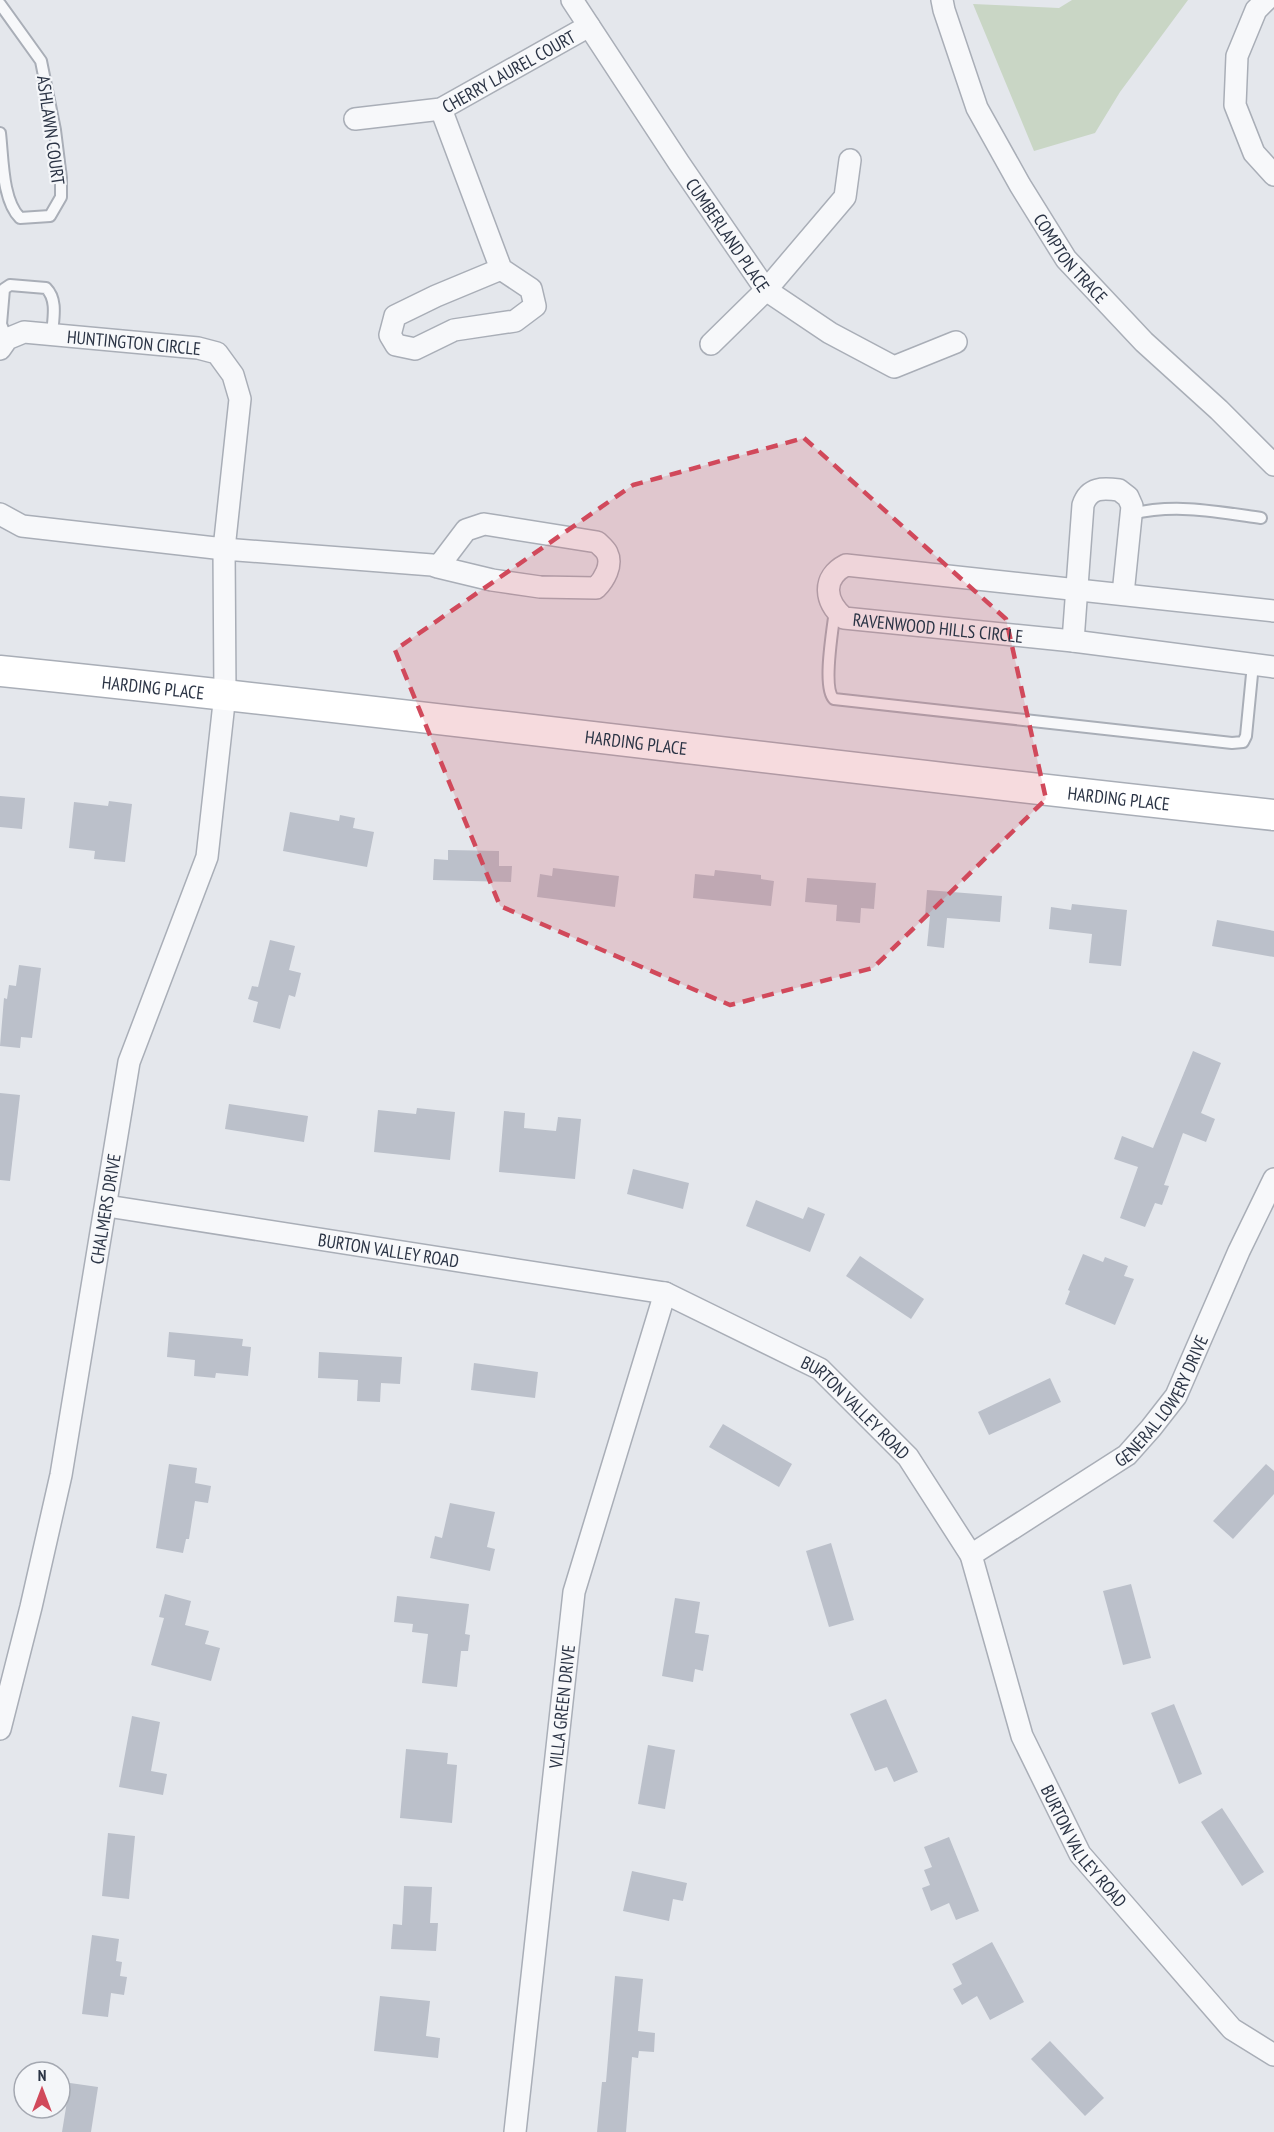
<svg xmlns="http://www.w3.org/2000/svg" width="1274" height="2132" viewBox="0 0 1274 2132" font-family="'PT Sans Narrow',sans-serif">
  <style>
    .green { fill: #c9d6c5 }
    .building { fill: #bbc0ca }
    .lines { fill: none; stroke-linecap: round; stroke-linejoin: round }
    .service-casing { stroke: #a9aeb7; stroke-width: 14 }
    .minor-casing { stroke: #a9aeb7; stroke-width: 24 }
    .secondary-casing { stroke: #a9aeb7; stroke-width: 33 }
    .service { stroke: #f7f8fa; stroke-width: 10 }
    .minor { stroke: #f7f8fa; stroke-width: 21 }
    .secondary { stroke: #fff; stroke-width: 30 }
    .marked { fill: #d1495b; fill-opacity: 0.2; stroke: #d1495b; stroke-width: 4.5; stroke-dasharray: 12 8; stroke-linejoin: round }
    .labels { text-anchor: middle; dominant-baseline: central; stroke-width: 4.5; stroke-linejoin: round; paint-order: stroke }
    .street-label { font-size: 18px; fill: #2b3445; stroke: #f4f6f9 }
  </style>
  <rect width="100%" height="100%" fill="#e4e7ec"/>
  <path class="green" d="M1072,0H1188L1120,92L1095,133L1034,151L973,4L1059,8Z"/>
  <g class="building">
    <path d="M0,796L25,798L22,829L0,827Z"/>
    <path d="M109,801L132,804L125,862L94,859L95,851L69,848L74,802L108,806Z"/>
    <path d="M290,812L339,821L340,815L355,818L353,828L374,832L367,867L283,851Z"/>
    <path d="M448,850L499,851V866H512L511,882L433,880L434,859L448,860Z"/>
    <path d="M553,868L619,876L615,907L537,897L540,874L552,876Z"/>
    <path d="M715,870L761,875V879L774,881L771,906L693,898L695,874L714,876Z"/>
    <path d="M807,878L876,883L874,909L861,908L860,923L836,921L837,905L805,902Z"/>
    <path d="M927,890L1002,896L1000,922L947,918L944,948L927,946L930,916H925Z"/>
    <path d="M1072,904L1127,910L1121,966L1089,963L1092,934L1049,929L1051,907L1071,910Z"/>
    <path d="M1217,920L1274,931V957L1212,946Z"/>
    <path d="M270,940L295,946L289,970L301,973L295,997L289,995L280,1029L253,1022L258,1002L248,999L252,986L258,987Z"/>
    <path d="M19,965L41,968L32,1038L21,1037L20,1048L0,1046L4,998L7,999L9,985L16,986Z"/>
    <path d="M1193,1051L1221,1063L1201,1113L1215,1119L1206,1142L1183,1133L1164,1185L1169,1186L1162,1205L1155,1203L1145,1227L1120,1218L1138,1167L1114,1159L1122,1136L1153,1148Z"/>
    <path d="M0,1093L20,1095L10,1181L0,1180Z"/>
    <path d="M229,1104L308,1116L304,1142L225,1129Z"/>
    <path d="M417,1108L455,1112L450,1160L374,1152L378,1110L416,1114Z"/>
    <path d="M504,1111L525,1113L524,1128L556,1131L558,1117L581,1119L575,1179L499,1172Z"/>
    <path d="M633,1169L689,1183L683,1209L627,1194Z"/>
    <path d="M756,1200L803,1219L808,1207L825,1214L810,1252L746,1226Z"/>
    <path d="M1083,1254L1103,1262L1105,1257L1128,1266L1124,1276L1134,1279L1115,1325L1065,1304L1070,1291L1068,1290Z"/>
    <path d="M860,1256L924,1299L911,1319L846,1276Z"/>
    <path d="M169,1332L243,1339L242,1346L251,1347L248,1376L216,1373L215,1378L194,1376L195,1360L167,1357Z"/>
    <path d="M319,1352L402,1357L400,1384L381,1383L380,1402L357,1401L358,1380L318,1378Z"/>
    <path d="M474,1363L538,1372L535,1398L471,1390Z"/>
    <path d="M1050,1378L1061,1402L989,1435L978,1412Z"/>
    <path d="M723,1424L792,1464L779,1487L709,1447Z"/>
    <path d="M169,1464L197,1468L195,1483L211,1486L208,1503L195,1501L189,1539H186L183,1553L156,1548Z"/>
    <path d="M1266,1464L1274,1471V1494L1233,1539L1213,1521Z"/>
    <path d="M450,1503L495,1512L487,1547L495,1549L490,1571L430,1558L435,1536L442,1538Z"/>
    <path d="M831,1543L854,1620L829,1627L806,1551Z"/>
    <path d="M1131,1584L1151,1658L1123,1665L1103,1591Z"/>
    <path d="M165,1594L191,1601L185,1625L209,1631L205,1644L220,1648L211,1681L151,1665L164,1618L159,1617Z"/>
    <path d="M397,1596L469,1604L465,1634L470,1635L468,1651H461L457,1687L422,1683L428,1634L412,1632L413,1624L394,1622Z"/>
    <path d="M675,1598L700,1602L695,1633L709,1635L703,1671L695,1669L693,1682L662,1676Z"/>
    <path d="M886,1699L918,1772L894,1782L887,1767L875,1771L850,1714Z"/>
    <path d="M1174,1704L1202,1774L1179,1784L1151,1713Z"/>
    <path d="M132,1716L160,1722L151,1771L167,1774L163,1795L119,1787Z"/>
    <path d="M648,1745L675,1750L665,1809L638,1804Z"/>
    <path d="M406,1749L448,1753L447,1764L457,1765L452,1823L400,1818Z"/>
    <path d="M1222,1808L1264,1872L1242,1886L1201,1822Z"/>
    <path d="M108,1833L135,1836L129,1899L102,1896Z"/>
    <path d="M949,1837L979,1911L956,1920L949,1903L931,1911L922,1888L930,1885L924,1870L932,1867L924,1847Z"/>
    <path d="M632,1871L687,1883L683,1901L673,1899L669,1921L623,1911Z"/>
    <path d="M404,1886L432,1887L430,1923H438L436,1951L391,1949L393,1924L402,1925Z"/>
    <path d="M92,1935L119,1939L116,1961L122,1962L120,1976L127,1977L124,1995L111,1993L108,2017L82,2014Z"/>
    <path d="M992,1942L1024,2002L990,2020L977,1996L962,2005L953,1989L962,1984L952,1964Z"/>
    <path d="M615,1976L643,1979L638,2031L655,2033L654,2052L639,2051L638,2058L632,2057L626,2132H597L602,2082H606Z"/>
    <path d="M380,1996L430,2001L426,2036L440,2038L438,2058L374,2051Z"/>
    <path d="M1050,2041L1104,2098L1085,2116L1031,2059Z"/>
    <path d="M70,2083L98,2087L91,2132H62Z"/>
  </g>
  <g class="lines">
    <g class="service-casing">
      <g id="service">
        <path d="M0,4L41,61L55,130L61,178V197L50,216L20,218C2,200 3,158 0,133"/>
        <path d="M7,339L1,324L4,289L10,285L46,288C58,300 53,319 52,334"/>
        <path d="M1132,514C1175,503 1219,512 1261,518"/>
        <path d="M835,610C833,628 822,688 834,699L1232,743L1243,742L1246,736L1253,664"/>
      </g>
    </g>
    <g class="minor-casing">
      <g id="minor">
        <path id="s1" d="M572,0L679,163L766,290L830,333L894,367L956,342"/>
        <path id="s2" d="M942,0L944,10L977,108L1020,185L1066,259L1144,342L1219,410L1274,465"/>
        <path d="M1266,0L1256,10L1237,56L1235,105L1254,153L1274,175"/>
        <path d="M441,109L501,269L436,296L395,316L390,335L396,345L415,349L454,330L515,321L535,306L531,289L501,269"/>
        <path id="s3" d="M355,119L441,109L589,26"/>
        <path d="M711,344L766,290L845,197L850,160"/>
        <path id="s4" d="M0,349L7,339L24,332L198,348L217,353L233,375L240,399L224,549L22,526L0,514"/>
        <path id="s5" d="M1274,611L846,565C821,578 825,602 844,618L1073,641L1274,667"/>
        <path d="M1073,641L1083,505C1089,487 1103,488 1119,490L1128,497L1132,506L1123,594"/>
        <path id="s6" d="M107,1206L665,1293L820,1369L908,1457L971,1555L1022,1736L1080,1854L1232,2029L1274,2055"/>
        <path id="s7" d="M971,1555L1127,1455L1151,1428L1176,1396L1239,1251L1274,1179"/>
        <path id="s8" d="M0,1729L31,1607L61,1475L129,1062L207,857L225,694L224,549L432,565L438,567L492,580L540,587L596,588C604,580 613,565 607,553C605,549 600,545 597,542L484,524L466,530L438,567"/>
        <path id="s9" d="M515,2132L574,1592L665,1293"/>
      </g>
    </g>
    <g class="secondary-casing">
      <g id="secondary">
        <path id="s10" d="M0,671C425,714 849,770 1274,815"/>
      </g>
    </g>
    <use href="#service" class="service"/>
    <use href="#minor" class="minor"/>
    <use href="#secondary" class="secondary"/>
  </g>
  <path class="marked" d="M804,438L1006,619L1046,799L873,968L730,1005L500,906L395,650L633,485Z"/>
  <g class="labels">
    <g class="street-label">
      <text stroke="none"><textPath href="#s3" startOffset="164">CHERRY LAUREL COURT</textPath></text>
      <text transform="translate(51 130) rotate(82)">ASHLAWN COURT</text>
      <text stroke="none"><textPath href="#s1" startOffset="282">CUMBERLAND PLACE</textPath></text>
      <text stroke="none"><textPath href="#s2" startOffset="291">COMPTON TRACE</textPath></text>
      <text stroke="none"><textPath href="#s4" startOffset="141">HUNTINGTON CIRCLE</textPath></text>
      <text stroke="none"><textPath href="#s5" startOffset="590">RAVENWOOD HILLS CIRCLE</textPath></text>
      <text stroke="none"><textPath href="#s10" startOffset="154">HARDING PLACE</textPath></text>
      <text stroke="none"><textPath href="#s10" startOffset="640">HARDING PLACE</textPath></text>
      <text stroke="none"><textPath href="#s10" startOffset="1126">HARDING PLACE</textPath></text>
      <text stroke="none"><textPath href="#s8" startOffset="531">CHALMERS DRIVE</textPath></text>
      <text stroke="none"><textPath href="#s6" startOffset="285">BURTON VALLEY ROAD</textPath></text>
      <text stroke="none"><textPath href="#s7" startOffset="250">GENERAL LOWERY DRIVE</textPath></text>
      <text stroke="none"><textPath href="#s6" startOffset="789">BURTON VALLEY ROAD</textPath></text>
      <text stroke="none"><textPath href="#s9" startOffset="428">VILLA GREEN DRIVE</textPath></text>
      <text stroke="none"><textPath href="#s6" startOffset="1293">BURTON VALLEY ROAD</textPath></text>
    </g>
  </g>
  <g transform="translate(42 2090)"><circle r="28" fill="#f4f6f9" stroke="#a4a8b1" stroke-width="1.5"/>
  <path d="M0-4.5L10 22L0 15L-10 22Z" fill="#d1495b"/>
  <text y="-9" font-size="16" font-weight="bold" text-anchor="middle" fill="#2b3445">N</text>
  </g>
</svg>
